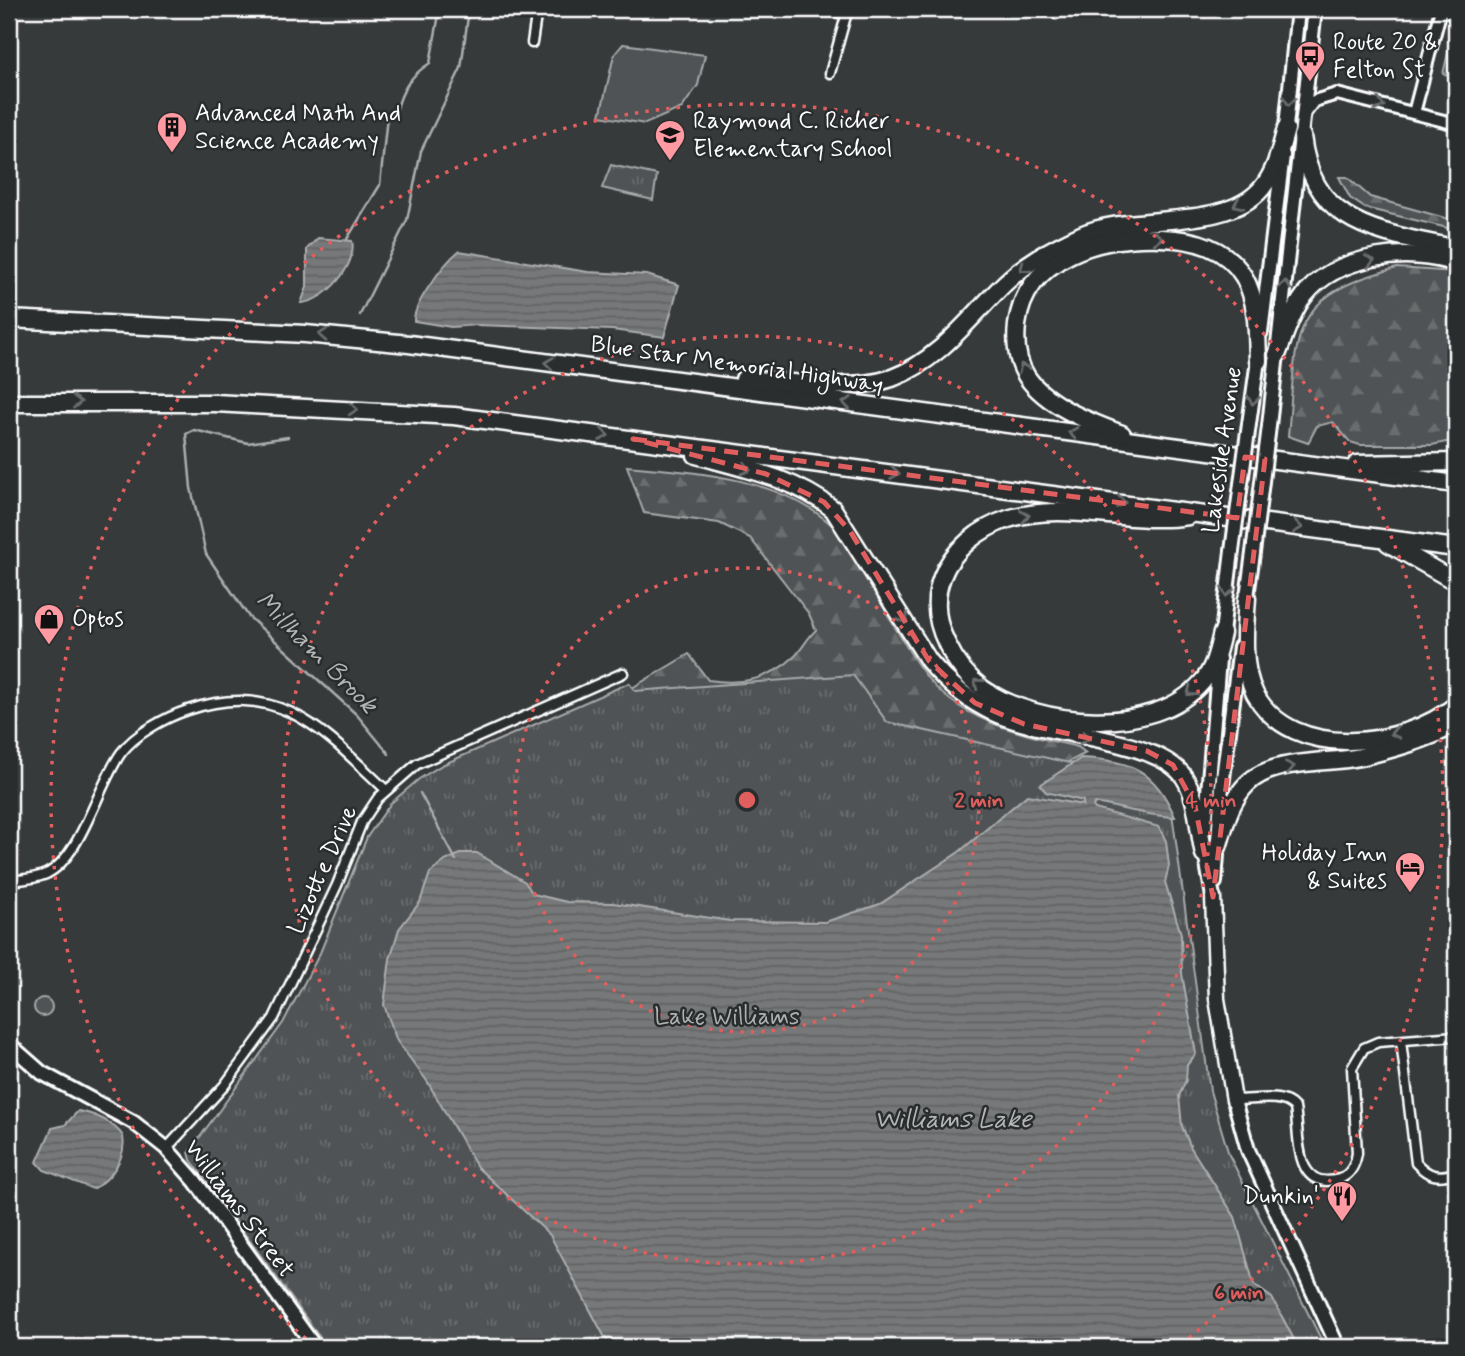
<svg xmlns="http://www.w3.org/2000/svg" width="1465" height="1356" viewBox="0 0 1465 1356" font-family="Mynerve,sans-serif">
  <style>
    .grass { fill: #505354; stroke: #a8a9aa; stroke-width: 2 }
    .forest { fill: url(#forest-firs); stroke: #a8a9aa; stroke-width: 2 }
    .wetland { fill: url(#wetland-marsh); stroke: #a8a9aa; stroke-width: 2 }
    .park { fill: url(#park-tufts); stroke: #a8a9aa; stroke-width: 2 }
    .water { fill: url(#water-rules); stroke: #adaeaf; stroke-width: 2 }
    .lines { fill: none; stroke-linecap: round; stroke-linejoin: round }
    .stream { stroke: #adaeaf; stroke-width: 2.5 }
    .minor-casing { stroke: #fff; stroke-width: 13 }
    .tertiary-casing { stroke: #fff; stroke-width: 16 }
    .secondary-casing { stroke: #fff; stroke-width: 18 }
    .primary-casing { stroke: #fff; stroke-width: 18 }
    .trunk-casing { stroke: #fff; stroke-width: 19 }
    .motorway-casing { stroke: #fff; stroke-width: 21 }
    .minor { stroke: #2a2d2e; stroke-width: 8 }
    .tertiary { stroke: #2a2d2e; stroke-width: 10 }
    .secondary { stroke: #2a2d2e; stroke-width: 12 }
    .primary { stroke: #2a2d2e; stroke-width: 12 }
    .trunk { stroke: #2a2d2e; stroke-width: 14 }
    .motorway { stroke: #2a2d2e; stroke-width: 16 }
    .primary-bridge-casing { stroke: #fff; stroke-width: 18; stroke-linecap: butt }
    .primary-bridge { stroke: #2a2d2e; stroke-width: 12 }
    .oneway { stroke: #6a6c6d }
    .marked { fill: none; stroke: #e05e5e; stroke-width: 5; stroke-dasharray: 14 9; stroke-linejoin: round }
    .ring { fill: none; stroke: #e05e5e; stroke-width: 3.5; stroke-dasharray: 3.5 7 }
    .labels { text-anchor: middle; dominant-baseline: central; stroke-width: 5; stroke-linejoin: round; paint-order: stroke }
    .poi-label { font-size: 24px; fill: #fff; stroke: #2a2d2e; text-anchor: start }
    .street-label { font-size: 24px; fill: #fff; stroke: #2a2d2e }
    .park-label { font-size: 24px; fill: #b0b2b2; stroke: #2a2d2e }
    .water-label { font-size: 26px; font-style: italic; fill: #b4b5b5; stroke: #2a2d2e }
    .centre { fill: #e05e5e; stroke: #2a2d2e; stroke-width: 3.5 }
    .ring-label { font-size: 21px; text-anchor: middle; font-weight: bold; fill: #e05e5e; stroke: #2a2d2e; stroke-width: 5; stroke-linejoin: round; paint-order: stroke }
  </style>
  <defs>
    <pattern id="forest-firs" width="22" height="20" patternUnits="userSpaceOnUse" patternTransform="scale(1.75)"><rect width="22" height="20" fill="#505354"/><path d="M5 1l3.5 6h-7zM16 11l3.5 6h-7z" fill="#6a6d6e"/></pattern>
    <pattern id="wetland-marsh" width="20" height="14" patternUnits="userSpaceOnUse" patternTransform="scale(1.75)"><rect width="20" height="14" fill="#505354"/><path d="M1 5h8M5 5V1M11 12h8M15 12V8" fill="none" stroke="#6a6d6e"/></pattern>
    <pattern id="park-tufts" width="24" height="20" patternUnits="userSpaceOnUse" patternTransform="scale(1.75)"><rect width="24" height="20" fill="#505354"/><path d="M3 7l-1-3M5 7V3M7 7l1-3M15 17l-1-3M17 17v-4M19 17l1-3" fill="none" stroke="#6a6d6e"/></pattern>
    <pattern id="water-rules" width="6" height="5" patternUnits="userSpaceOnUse" patternTransform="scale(1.75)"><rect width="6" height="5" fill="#767879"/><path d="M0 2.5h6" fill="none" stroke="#616262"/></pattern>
  </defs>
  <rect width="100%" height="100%" fill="#373a3b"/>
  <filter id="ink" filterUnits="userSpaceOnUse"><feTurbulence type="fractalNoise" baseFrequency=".0143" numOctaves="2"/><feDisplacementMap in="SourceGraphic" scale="14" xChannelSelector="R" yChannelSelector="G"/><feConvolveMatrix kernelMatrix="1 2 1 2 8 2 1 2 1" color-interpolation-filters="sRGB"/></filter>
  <g filter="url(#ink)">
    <path class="grass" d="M623,44L705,55L698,85L682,108L645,124L600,116L614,55Z"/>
    <g class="forest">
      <path d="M1339,177H1347L1370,197L1456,221V230L1365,208L1350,198Z"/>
      <path d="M1397,268L1456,272V440L1432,445H1360L1350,442L1333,422L1317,426L1308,443L1288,436C1298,336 1284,296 1397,268Z"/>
      <path d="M627,466C695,472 780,477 833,526C851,543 863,573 876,594C891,620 905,647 923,672C958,722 1023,734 1078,747L1086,753L1057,768L622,694L689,654L708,680C741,685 770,680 795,656C803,648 807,638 816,630L809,614L750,538L719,523L644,513Z"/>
    </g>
    <path class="wetland" d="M1456,19V77L1443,74Z"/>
    <g class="park">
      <path d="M611,165L657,175L653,200L602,188Z"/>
      <path d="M853,675L887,722L1132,777L1172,813L1210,1091L1229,1155L1325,1347H327L191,1160L189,1152L283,1023L320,953L367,837L391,803L419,779L442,765L629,683L635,691Z"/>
      <circle cx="43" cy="1007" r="9"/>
    </g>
    <g class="water">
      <path d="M318,238L352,241C358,265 325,302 301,303L307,287V249Z"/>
      <path d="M459,251L588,272L647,275L679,285L664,337L612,330L477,325L451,327L414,321C413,304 445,262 459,251Z"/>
      <path d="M1081,758C1131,760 1155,770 1175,817C1148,816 1122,808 1095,803L1093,806L1095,809L1159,827L1166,841L1169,866L1165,882L1181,934L1182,974L1196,1054L1187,1065L1186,1080L1179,1096L1182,1126L1191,1148L1235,1217L1254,1285L1272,1298L1298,1347H610L550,1235L477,1167L427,1081L397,1041L384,1005L390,959L399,929L420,902L430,873L445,861L462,853H477L525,882L533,894L567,902L613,903L730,921L825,922L880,904L959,852L1027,795L1083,805V801L1046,792L1040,785Z"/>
      <path d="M78,1111C95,1114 112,1121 123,1136C127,1157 111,1179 93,1189L44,1170L37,1162L52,1128L65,1125Z"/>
    </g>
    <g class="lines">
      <g class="stream">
        <path d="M347,239L380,185L387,116L396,112C402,89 410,76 430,63L440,9"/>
        <path d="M360,315L407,220L421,151L461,68L469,9"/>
        <path d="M288,437L248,443L194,430L186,434L191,488L206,554L249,617L357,715L389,754"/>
        <path d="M420,793L456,860"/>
      </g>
      <g class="minor-casing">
        <g id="minor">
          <path d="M820,9L847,14"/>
          <path d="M1051,9L1056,14"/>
          <path d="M1028,11L1029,9"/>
          <path d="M532,43L537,9"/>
          <path d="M830,73L848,9"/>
          <path d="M9,881C20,880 35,879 46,874C81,858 98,785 121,753C135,734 166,717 188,710C281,679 324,732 386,790"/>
          <path d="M1401,1041L1416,1163C1429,1177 1438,1178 1456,1173"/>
          <path d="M1234,1100C1253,1101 1282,1092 1295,1108C1300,1135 1293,1192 1339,1179C1351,1175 1355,1165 1357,1153L1352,1068L1364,1048L1378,1042L1456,1036"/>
          <path d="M166,1149L224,1086L274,1018L337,885L362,822L378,798L417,764L623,673"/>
        </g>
      </g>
      <g class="tertiary-casing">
        <g id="tertiary">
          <path d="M1414,113L1441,9"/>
          <path d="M1304,114L1314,101L1337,94L1456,124"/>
        </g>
      </g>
      <g class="secondary-casing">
        <path id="secondary" d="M9,1044L42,1073L133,1122L166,1148L195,1181L315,1347"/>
      </g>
      <g class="primary-casing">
        <g id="primary">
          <path d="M1285,137L1298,9"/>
          <path d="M1261,332L1283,155"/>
          <path d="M1249,424L1259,353"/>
          <path d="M1269,426L1315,9"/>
          <path d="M1246,604L1253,553"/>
          <path d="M1221,641L1232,551"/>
          <path d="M1205,829L1219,659"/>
          <path d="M1204,847L1213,897"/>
          <path d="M1215,882L1222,786L1240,647"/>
          <path d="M1234,1100L1248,1150L1338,1347"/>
        </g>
      </g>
      <g class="trunk-casing">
        <path id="trunk" d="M1213,897L1217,999L1234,1100"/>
      </g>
      <g class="motorway-casing">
        <g id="motorway">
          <path d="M1302,136C1313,229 1381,231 1456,249"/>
          <path d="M9,319L305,334L409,344L1456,484"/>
          <path d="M1277,355C1285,335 1291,313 1304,296C1336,254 1410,247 1456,263"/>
          <path d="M744,379C788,382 851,392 892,378C939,361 971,316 1005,283C1027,262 1053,248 1081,235C1132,212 1225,232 1262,188C1276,171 1280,150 1286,129"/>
          <path d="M9,403H215L454,416L1456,548"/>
          <path d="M1122,434C1090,422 1047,406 1027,377C1017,362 1015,343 1017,325C1026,255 1101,236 1161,238C1194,239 1226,247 1244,277C1258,302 1257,333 1258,361"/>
          <path d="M696,455C743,468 794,478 833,509L929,661C947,683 968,701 995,713C1042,735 1157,737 1184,777C1198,798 1198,829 1204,854"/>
          <path d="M1357,464L1456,462"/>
          <path d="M1188,516C1129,525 1066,501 1008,519C980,528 952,550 942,577C933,600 936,622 947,644C955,661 968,678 983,689C1038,727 1154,738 1202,682C1214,669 1218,650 1222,633"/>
          <path d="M1388,543L1456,582"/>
          <path d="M1247,598C1245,628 1241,667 1255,694C1292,762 1405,748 1456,705"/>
          <path d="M1218,847C1225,825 1230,801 1247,784C1273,758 1326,764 1360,757C1393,749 1426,740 1456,724"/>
        </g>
      </g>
      <use href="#minor" class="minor"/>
      <use href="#tertiary" class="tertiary"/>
      <use href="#secondary" class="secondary"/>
      <use href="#primary" class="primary"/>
      <use href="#trunk" class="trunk"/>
      <use href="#motorway" class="motorway"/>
      <g class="primary-bridge-casing">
        <g id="primary-bridge">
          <path d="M1232,551L1249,424"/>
          <path d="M1253,553L1269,426"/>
        </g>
      </g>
      <use href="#primary-bridge" class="primary-bridge"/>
    </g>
    <defs><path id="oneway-chevron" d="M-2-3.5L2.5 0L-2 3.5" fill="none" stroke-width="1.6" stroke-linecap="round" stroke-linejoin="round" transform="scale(1.75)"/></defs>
    <g class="oneway">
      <use href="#oneway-chevron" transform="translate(1289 101) rotate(96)"/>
      <use href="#oneway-chevron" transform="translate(1380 105) rotate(14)"/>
      <use href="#oneway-chevron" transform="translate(1238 204) rotate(156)"/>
      <use href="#oneway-chevron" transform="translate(1158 238) rotate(2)"/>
      <use href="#oneway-chevron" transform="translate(1370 261) rotate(-12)"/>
      <use href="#oneway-chevron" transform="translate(1024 268) rotate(142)"/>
      <use href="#oneway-chevron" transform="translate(1285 285) rotate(-83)"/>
      <use href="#oneway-chevron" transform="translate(323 335) rotate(-176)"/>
      <use href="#oneway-chevron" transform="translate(549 363) rotate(-173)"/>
      <use href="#oneway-chevron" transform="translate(1023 368) rotate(-115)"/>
      <use href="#oneway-chevron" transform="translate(1253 400) rotate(98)"/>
      <use href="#oneway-chevron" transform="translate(77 402)"/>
      <use href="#oneway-chevron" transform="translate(847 403) rotate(-172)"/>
      <use href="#oneway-chevron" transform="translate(353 409) rotate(3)"/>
      <use href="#oneway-chevron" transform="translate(1073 433) rotate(-172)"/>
      <use href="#oneway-chevron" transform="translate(604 435) rotate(8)"/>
      <use href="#oneway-chevron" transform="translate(746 469) rotate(16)"/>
      <use href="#oneway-chevron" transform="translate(895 473) rotate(7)"/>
      <use href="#oneway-chevron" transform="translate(1121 502) rotate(8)"/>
      <use href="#oneway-chevron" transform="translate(1025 516) rotate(-11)"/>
      <use href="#oneway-chevron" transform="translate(1298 527) rotate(8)"/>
      <use href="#oneway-chevron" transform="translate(1227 592) rotate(98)"/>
      <use href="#oneway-chevron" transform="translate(904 619) rotate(58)"/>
      <use href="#oneway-chevron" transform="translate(978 683) rotate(-140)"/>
      <use href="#oneway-chevron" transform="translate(1191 692) rotate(142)"/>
      <use href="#oneway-chevron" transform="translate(1395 733) rotate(167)"/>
      <use href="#oneway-chevron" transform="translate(1085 738) rotate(12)"/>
      <use href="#oneway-chevron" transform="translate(1290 767) rotate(-11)"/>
    </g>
  </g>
  <path class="marked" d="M633,439L1237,518L1245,457L1265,459L1213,897L1195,806L1173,765L1147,751L1024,724L975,703L929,661L850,531L824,502L766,474Z"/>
  <g class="ring">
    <circle cx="747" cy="800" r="232"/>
    <circle cx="747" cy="800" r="464"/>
    <path d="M314 1345A696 696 0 1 1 1180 1345"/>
  </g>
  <defs>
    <g id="bus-pin" transform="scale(1.575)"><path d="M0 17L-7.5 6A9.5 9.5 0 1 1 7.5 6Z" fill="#ff9aa2" stroke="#2a2d2e"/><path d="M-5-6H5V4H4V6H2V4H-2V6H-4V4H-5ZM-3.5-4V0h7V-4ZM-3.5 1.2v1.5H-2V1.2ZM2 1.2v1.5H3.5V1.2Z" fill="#111"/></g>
    <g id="building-pin" transform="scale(1.575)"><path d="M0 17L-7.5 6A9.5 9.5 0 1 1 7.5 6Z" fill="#ff9aa2" stroke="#2a2d2e"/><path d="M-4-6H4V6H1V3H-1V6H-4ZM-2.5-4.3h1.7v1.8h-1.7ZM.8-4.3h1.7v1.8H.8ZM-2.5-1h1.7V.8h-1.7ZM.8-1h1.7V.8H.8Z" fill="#111"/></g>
    <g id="school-pin" transform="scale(1.575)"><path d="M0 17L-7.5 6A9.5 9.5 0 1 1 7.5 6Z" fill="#ff9aa2" stroke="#2a2d2e"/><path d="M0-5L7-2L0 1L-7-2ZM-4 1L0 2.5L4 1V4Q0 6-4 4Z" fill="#111"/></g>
    <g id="shop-pin" transform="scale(1.575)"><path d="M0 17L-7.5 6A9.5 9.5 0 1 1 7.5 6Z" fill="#ff9aa2" stroke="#2a2d2e"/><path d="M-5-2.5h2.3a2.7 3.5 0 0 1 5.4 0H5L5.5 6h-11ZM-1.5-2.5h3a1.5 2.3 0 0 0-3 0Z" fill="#111"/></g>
    <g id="hotel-pin" transform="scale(1.575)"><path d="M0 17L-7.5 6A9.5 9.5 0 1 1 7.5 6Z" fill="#ff9aa2" stroke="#2a2d2e"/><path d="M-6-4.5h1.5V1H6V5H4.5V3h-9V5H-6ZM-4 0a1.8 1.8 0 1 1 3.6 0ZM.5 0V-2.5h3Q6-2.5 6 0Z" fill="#111"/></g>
    <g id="restaurant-pin" transform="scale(1.575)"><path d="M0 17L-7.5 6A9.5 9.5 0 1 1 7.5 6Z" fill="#ff9aa2" stroke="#2a2d2e"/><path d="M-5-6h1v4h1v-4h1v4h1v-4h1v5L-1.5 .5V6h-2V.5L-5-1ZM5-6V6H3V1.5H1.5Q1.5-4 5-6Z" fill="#111"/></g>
  </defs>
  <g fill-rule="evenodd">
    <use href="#bus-pin" x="1310" y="56"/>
    <use href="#building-pin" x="172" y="127"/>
    <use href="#school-pin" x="670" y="135"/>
    <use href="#shop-pin" x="49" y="619"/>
    <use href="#hotel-pin" x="1410" y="867"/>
    <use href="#restaurant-pin" x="1342" y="1196"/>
  </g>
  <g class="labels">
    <g class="poi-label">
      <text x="1333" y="42">Route 20 &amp;<tspan x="1333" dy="28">Felton St</tspan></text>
      <text x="195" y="113">Advanced Math And<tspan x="195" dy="28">Science Academy</tspan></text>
      <text x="693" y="121">Raymond C. Richer<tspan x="693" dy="28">Elementary School</tspan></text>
      <text x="72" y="619">Optos</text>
      <text x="1387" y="853" text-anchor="end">Holiday Inn<tspan x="1387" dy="28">&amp; Suites</tspan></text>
      <text x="1319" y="1196" text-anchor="end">Dunkin'</text>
    </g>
    <g class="street-label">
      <text transform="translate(737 365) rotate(8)">Blue Star Memorial Highway</text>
      <text transform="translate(1223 450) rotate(-82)">Lakeside Avenue</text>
      <text transform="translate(323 870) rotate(-66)">Lizotte Drive</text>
      <text transform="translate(239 1209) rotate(53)">Williams Street</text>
    </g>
    <g class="park-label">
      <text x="727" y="1017">Lake Williams</text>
    </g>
    <g class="water-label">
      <text transform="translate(316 653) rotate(45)">Millham Brook</text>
      <text x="953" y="1120">Williams Lake</text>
    </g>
  </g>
  <circle cx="747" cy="800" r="10" class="centre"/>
  <g class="ring-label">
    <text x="979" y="807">2 min</text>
    <text x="1211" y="807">4 min</text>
    <text x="1239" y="1299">6 min</text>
  </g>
  <rect width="1465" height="1356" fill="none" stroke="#2a2d2e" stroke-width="35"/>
  <rect x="18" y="18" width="1430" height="1321" fill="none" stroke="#fff" stroke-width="2.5" filter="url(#ink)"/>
</svg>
